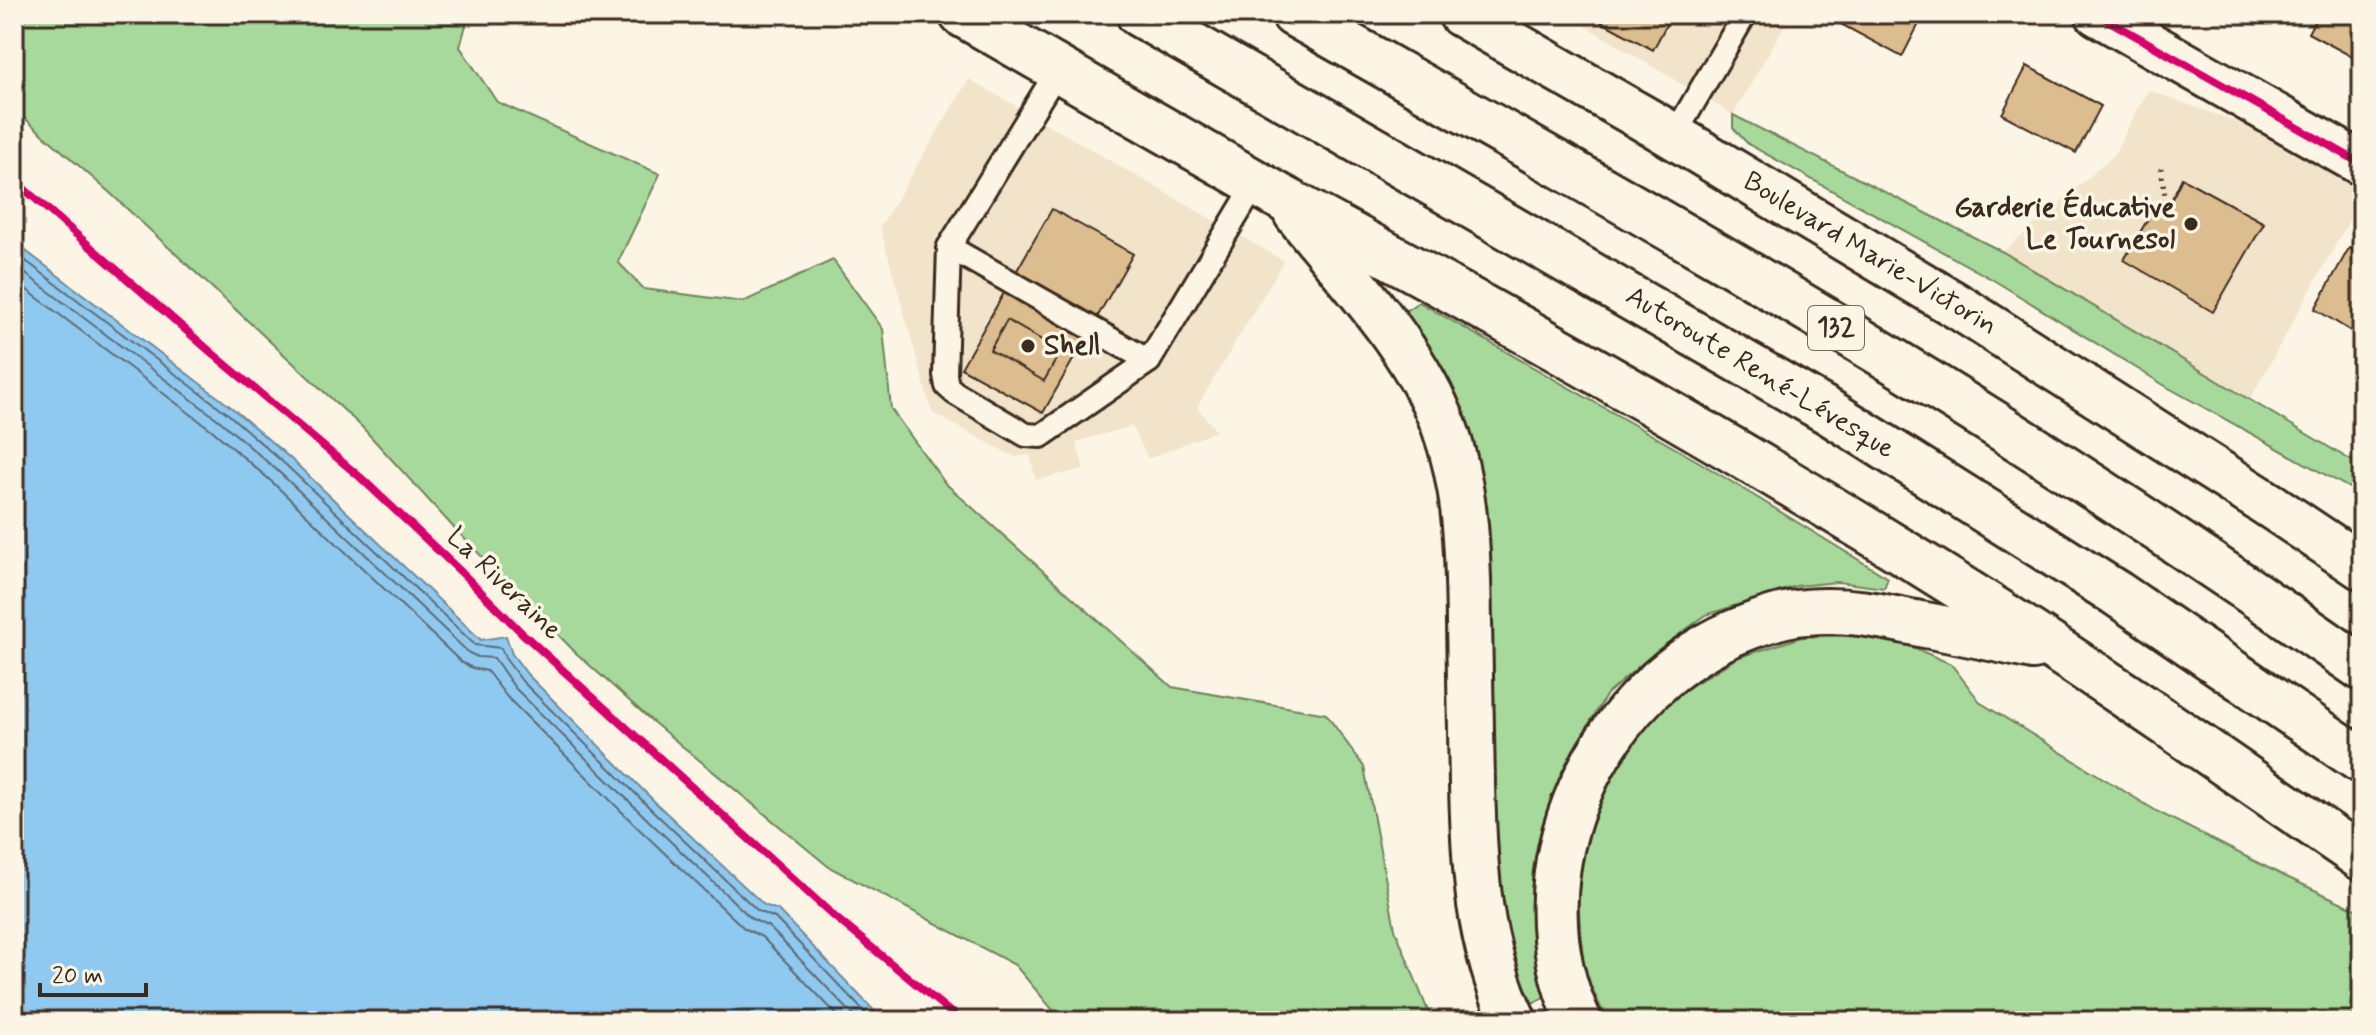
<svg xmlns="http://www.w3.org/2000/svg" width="2376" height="1035" viewBox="0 0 2376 1035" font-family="Mynerve,sans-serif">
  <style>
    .built { fill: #f2e4cb }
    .green { fill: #a6d99b; stroke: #70825c; stroke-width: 2 }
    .water { fill: #90c9ef; stroke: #6e899b; stroke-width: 2 }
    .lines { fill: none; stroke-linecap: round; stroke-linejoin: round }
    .shore { stroke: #5d6a72; stroke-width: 2 }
    .building { fill: #dcbd8f; stroke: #3b2a1e; stroke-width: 2 }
    .lane-casing { stroke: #3b2a1e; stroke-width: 28 }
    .street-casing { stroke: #3b2a1e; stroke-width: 48 }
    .primary-casing { stroke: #3b2a1e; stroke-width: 50 }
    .highway-casing { stroke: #3b2a1e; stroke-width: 50 }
    .path { stroke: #3b2a1e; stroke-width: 5; stroke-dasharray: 2 6; stroke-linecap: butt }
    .lane { stroke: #fcf5e5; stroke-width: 22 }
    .street { stroke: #fcf5e5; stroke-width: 42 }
    .primary { stroke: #fcf5e5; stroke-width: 44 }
    .highway { stroke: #fcf5e5; stroke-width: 44 }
    .cycleway-casing { stroke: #fcf5e5; stroke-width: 13 }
    .cycleway { stroke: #d6006c; stroke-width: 8 }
    .poi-dot { fill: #3b2a1e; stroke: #fcf5e5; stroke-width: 3 }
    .labels { text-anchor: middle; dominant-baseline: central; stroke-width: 7; stroke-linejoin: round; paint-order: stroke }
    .shield { fill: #fcf5e5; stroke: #75675a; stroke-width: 2 }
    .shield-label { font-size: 26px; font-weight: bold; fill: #3b2a1e }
    .poi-label { font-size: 28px; font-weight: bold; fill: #3b2a1e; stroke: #fcf5e5; text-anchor: end }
    .street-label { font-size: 28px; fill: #3b2a1e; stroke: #fcf5e5 }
  </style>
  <rect width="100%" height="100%" fill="#fcf5e5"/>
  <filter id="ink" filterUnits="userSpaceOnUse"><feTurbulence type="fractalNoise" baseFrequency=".0125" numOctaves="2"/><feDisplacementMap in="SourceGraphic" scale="16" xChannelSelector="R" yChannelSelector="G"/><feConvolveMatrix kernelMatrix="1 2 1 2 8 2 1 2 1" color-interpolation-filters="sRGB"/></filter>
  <g filter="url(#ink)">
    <g class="built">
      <path d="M1565,14H1791L1733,115Z"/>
      <path d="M969,79L1284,261L1197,407L1216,431L1148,459L1132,426L1076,442L1084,469L1036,480L1030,455L1015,457L932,413L880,227Z"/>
      <path d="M2148,90L2362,167V197L2249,401L2003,252L2113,156Z"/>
    </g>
    <g class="green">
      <path d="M14,14H469L460,47L497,102L660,174L618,262L644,289L743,302L833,260L883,329L891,409L945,483L1172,687L1326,714L1364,767L1395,929L1432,1021H1062L1015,965L829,867L653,722L576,653L455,529L362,427L109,192L14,109Z"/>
      <path d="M1733,115L2003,252L2362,467V495L2167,387L1995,281L1748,144L1733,128Z"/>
      <path d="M1419,302L1701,463L1888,578L1884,588L1838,582L1796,586L1706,615L1654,653L1607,694L1572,752L1540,834L1535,907L1550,994L1533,1003L1516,977L1494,913L1487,665L1402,313Z"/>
      <path d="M1883,634L1951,664L1981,703L2158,812L2280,874L2362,912V1009L2344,1021H1607L1584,971L1575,866L1602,784L1668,700L1737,658L1802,637Z"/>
    </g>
    <path class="water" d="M14,242L231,407L291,459L481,640L506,636L512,654L528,675L659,806L764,905L778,910L884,1021H14Z"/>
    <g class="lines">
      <g class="shore">
        <path d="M14,252L227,413L286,465L475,645L501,648L505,658L522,681L654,812L758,911L775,918L873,1021"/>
        <path d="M14,265L220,421L279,472L469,653L478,657L494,658L515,688L647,819L752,919L769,927L859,1021"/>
        <path d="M14,280L213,431L271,481L461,662L472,668L487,671L507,697L638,828L744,928L762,937L843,1021"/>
      </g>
    </g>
    <g class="building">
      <path d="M1604,14H1672L1653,50L1600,21Z"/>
      <path d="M1827,14H1924L1902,57L1826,16Z"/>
      <path d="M2318,14H2362V62L2308,33Z"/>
      <path d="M2027,66L2101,106L2076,153L2002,114Z"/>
      <path d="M2182,178L2264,223L2213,312L2124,260L2156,205L2167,209Z"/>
      <path d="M1052,209L1133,254L1043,413L961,368Z"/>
      <path d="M2349,248L2362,255V319L2354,333L2315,309Z"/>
      <path d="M1007,320L1061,351L1044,381L990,350Z"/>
    </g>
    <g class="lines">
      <g class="lane-casing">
        <g id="lane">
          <path d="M1058,70L949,247L1149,361L1256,183"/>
          <path d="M1674,136L1745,14"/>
          <path d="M949,247L945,375L947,386L955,393L1026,435L1041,436L1149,361"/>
        </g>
      </g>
      <g class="street-casing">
        <path id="street" d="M2097,14L2362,164"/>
      </g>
      <g class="primary-casing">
        <g id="primary">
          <path d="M962,14L1284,199"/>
          <path d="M1461,14L1660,128L1962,309L2271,506"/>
        </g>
      </g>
      <g class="highway-casing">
        <g id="highway">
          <path d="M1139,14L1829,412L2116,593L2362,761"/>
          <path d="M1294,14C1538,153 1785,290 2022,441C2137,514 2250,590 2362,668"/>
          <path d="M1284,199C1515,323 1744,452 1967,592C2101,676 2231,768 2362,858"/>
          <path d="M1296,213C1348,279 1414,346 1444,426C1467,489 1468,556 1469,622C1470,677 1471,731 1472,785C1474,867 1478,946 1514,1021"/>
          <path d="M2271,506L2362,567"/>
          <path d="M1579,1021C1509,872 1597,683 1748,627C1767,620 1786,613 1806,612C1846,608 1882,616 1920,624C1958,631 1996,639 2033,647"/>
        </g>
      </g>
      <path class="path" d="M2161,168L2167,209"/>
      <use href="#lane" class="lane"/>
      <use href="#street" class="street"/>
      <use href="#primary" class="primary"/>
      <use href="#highway" class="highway"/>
      <g class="cycleway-casing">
        <g id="cycleway">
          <path d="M2097,14L2362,164"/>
          <path d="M14,180L212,353L360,477L461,572L522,633L836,918L961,1021"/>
        </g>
      </g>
      <use href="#cycleway" class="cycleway"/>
    </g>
  </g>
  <g class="poi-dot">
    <circle cx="2191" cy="224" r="8"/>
    <circle cx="1028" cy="346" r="8"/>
  </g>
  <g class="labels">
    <rect class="shield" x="1808" y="306" width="56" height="44" rx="6"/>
    <g class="shield-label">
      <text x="1836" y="328">132</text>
    </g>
    <g class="poi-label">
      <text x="2175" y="208">Garderie Éducative<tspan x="2175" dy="32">Le Tournesol</tspan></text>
      <text x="1044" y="346" text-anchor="start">Shell</text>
    </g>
    <g class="street-label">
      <text transform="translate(1870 254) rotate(31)">Boulevard Marie-Victorin</text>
      <text transform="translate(1760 373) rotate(31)">Autoroute René-Lévesque</text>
      <text transform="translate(504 584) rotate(44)">La Riveraine</text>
    </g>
  </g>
  <rect width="2376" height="1035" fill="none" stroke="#fcf5e5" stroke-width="48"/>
  <rect x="24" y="24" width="2328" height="987" fill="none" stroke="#3b2a1e" stroke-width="3" filter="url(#ink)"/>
  <path d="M40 983v12h106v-12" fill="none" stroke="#3b2a1e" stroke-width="4"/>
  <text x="52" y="983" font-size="24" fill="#3b2a1e" stroke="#fcf5e5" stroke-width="6" paint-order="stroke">20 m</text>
</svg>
